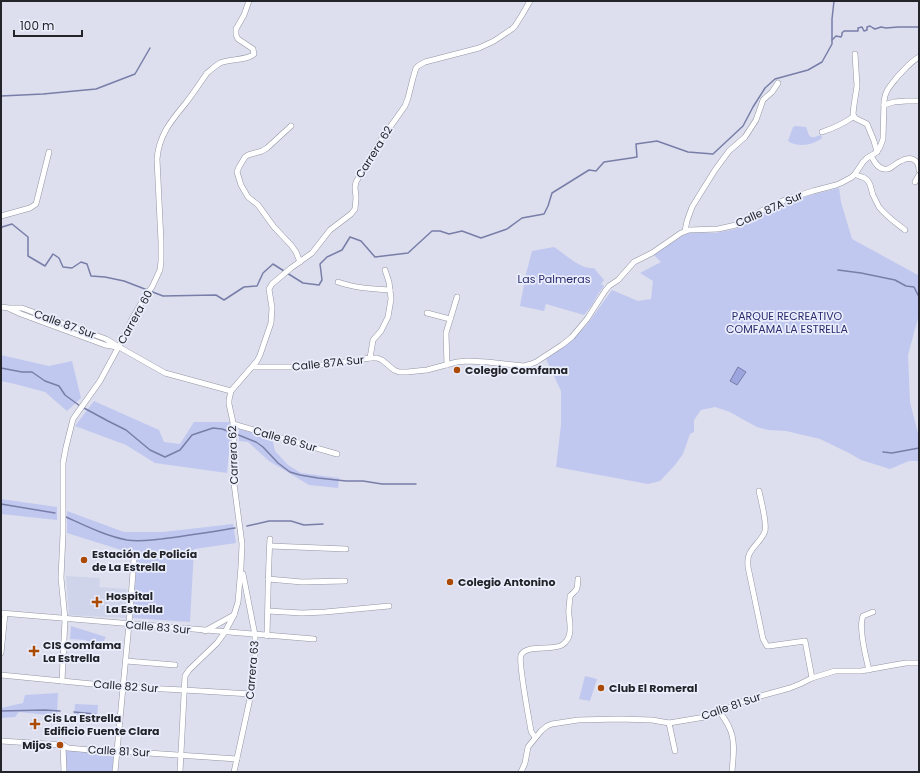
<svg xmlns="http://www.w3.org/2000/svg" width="920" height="773" viewBox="0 0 920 773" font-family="Poppins,sans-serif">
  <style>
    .built { fill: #d0d4ea }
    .green { fill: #c1c8ef }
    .water { fill: #9ca5de; stroke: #787ea8 }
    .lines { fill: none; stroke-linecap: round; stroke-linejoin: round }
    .stream { stroke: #787ea8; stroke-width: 1.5 }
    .minor-casing { stroke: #9395a2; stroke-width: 6 }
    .minor { stroke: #fff; stroke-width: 5 }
    .poi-dot { fill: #ab4a05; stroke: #eaedfb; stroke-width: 1.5 }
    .labels { text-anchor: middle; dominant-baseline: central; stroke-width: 3.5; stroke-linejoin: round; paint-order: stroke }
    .street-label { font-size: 11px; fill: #232429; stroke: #eaedfb }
    .park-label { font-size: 11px; fill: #2a2c6e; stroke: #eaedfb }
    .poi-label { font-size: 11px; font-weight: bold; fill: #232429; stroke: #eaedfb; text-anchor: start }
  </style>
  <rect width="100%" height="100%" fill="#dddfee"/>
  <g class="built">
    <path d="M66,576L100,578L99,587L127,589L126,618L69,615Z"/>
    <path d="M31,719L39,720V728L30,729Z"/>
  </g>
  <g class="green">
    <path d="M796,126L806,127C808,131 808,139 815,137C817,136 819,135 821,135L822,138C814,145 797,148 788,141L793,127Z"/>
    <path d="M839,188L841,202L852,239L918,275V318L908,355L910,402L919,437V461H909L890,469L861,460L849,453L820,439L786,431L768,430L757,427L744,420L730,412L715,407L701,410L694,420V432L690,434L683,454L675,465L660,481L648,484L556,467L561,425V391L546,359L569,343L586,326L612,290L638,301L651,299L653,281L640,273L661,262L653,254L689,232L715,233L736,229L762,213L810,195Z"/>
    <path d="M554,247C565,254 581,270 594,268L604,280L601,284L604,286L598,294L592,305L584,315L546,304L544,311L520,306L526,274L532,251Z"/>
    <path d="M1,355L49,366L72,361L81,398L67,411L45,392L15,384L1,381Z"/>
    <path d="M94,401L159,430L164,442L180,444L194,422H232L227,473L155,463L126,445L75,426Z"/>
    <path d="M239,429L272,438L275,451L288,465L301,473L339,478L338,488L309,485L269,461L248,442L239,441Z"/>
    <path d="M1,499L57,507V520L1,514Z"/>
    <path d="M67,511L124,532H163L233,524L236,543L194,549L190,622L133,618L137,555L67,533Z"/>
    <path d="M71,626L106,637L100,647L85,640L70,639Z"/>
    <path d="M585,676L597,679L590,701L579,699Z"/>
    <path d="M58,693L57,716L19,712L15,717L1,718V708L23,703L25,695Z"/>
    <path d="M75,704L98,705L97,720L74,718Z"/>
    <path d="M63,745L68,748L118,751L115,772H64Z"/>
  </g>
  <path class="water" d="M738,367L746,372L737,385L730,381Z"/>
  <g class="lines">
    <g class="stream">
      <path d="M832,40L836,36L841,37L842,35V33L844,31H858V28L862,27L864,31L867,30V27L870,26L873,28L875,29L881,27L886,28L898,27H919"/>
      <path d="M1,96L43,94L96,89L135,74L150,48"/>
      <path d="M1,229L2,227L12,224L28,237V256L45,266L53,254L59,258L63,267L72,268L81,262L87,264L91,276L105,277L124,281L163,296L216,295L224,300L244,287L257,286L263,273L273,264L284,271"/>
      <path d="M838,270L861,273L895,280L906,286L914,287L919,297"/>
      <path d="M287,273L303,283L319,285L322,280L320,264L327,257L342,250L350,237L361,241L375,257L408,253L432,231H440L449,234L462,231L481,238L507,229L522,218L544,214L548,206L552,193L589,170L596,171L604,162L631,158L637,157L636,144L657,141L688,152L713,154L743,126L753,107L765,88L775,79L808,70L822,62L832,44V19L834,1"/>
      <path d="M1,368L22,372H32L45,381L59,386L65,395L80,406"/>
      <path d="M84,408L108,421L126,430L150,450L165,457L180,450L192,435L213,428L222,429L233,433"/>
      <path d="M236,434L256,442L263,447L278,463L290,472L300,475L318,478L346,481H363L382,484H416"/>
      <path d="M883,452L892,453L919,448"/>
      <path d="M1,504L55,513"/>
      <path d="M66,517C86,526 106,536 127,540C139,542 150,540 161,539C186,536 210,532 235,528"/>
      <path d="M247,526L269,521H291L304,525L323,524"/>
      <path d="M1,711L45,710L60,711"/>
      <path d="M74,712L95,714"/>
    </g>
    <g class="minor-casing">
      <g id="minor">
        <path d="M855,54L857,86L854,105L853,114L855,118L867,124L874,141L877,152"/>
        <path d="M884,105L894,102L906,101H919"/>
        <path d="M291,126L267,148L262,151L248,155L245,157L239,167L237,172L241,185L248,197L258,205L274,227L291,245L296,252L300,262"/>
        <path d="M822,132C834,128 844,124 854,116"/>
        <path d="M871,156C874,161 877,168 884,169C890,171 895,163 901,161C910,156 919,159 919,170"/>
        <path d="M855,174C858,177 863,176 866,179C871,182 871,190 873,195C875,199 877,203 879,207C886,216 896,223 905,230"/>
        <path d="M915,182L919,175"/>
        <path d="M1,216L30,208L36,204L49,152"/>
        <path d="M685,231L687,221L692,207L715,170L729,151L745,137L756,120L763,100L772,92L778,83"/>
        <path d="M338,282C355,288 372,289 390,290"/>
        <path d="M1,307L9,308H22L106,339L119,347L165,373L231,391"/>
        <path d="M10,309L21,314L105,345L117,347"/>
        <path d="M427,313L450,319"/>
        <path d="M370,358L373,340L381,331L388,317L391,299L390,290L389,282L385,270"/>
        <path d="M447,365L446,333L457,297"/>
        <path d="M252,367H301L331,364L370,358H377L382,360L394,370L399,372H407L427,370L457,362L467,361L487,362L514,365L524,366L531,364L536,362L562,345L572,337L587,319L605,291L609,286L618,280L634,262L652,253L681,233L689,230L718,229L736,225L745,221L763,210L787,199L813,191L836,185L841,183L852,177L855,174L863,162L867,158L877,152L880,147L883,139L884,101C885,90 892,84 898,76C905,69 910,62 919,57"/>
        <path d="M233,424L337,454"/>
        <path d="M759,491C761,501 767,522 765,531C762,541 752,546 749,555C747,559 748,563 748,567L763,639L767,646H769L805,641L812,678"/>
        <path d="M270,546L346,549"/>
        <path d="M268,579L302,582L345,581"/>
        <path d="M268,611L302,613L325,612L389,606"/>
        <path d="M1,613L314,639"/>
        <path d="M205,631L234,615"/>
        <path d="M267,636C268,603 268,571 270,539"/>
        <path d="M1,653L5,614"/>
        <path d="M126,661L175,665"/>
        <path d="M869,670C866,658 858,627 863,616L873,612"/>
        <path d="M1,675L123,687L184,690L251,694"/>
        <path d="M62,681L65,619L61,578L63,534V463L66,447L73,419L100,381L126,333L132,319L146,295L152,287L160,270L161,261V242L157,159C159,135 171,121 185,104C193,94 200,83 207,73C211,70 215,66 220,63C229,59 249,60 254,54L253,49L238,39L236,35V29L244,15L249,1"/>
        <path d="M720,712C723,717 727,722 729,727C736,741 733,757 732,772"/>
        <path d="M669,723L675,751"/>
        <path d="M535,737L532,733L531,731C529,719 518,661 521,655C526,644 553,651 562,645C573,638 570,625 569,615C568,609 570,602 570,596C578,588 577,591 578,579"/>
        <path d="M1,741L63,745L68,748L112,752L118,751L237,759"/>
        <path d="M63,745L64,772"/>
        <path d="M115,772L129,624L134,559"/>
        <path d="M180,772L185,676L189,670L217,643L225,632L234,615L238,602L241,567L242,544L233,476L234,437V427L229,404V400L231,391L257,361L260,355L271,323L272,308L269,289L272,284L291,268L312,253L330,230L351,214L355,209L356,198L355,187L356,182L378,144L405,106L408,98L413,78L416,68L418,66L425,62L479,48L494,41L512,29L515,26L522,15L530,1"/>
        <path d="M234,772L251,694L255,656V635L243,574"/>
        <path d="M521,772L525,763L528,747L541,731L547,726L552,724L578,720L619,719L652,720L669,723L705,717L720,712L746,700L790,688L800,684L812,678L835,671H861L894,665L906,663H919"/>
      </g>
    </g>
    <use href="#minor" class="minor"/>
  </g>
  <g class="poi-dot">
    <circle cx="457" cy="370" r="4"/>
    <circle cx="84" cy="560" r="4"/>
    <circle cx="450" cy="582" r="4"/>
    <path d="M95 596h4v4h4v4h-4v4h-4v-4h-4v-4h4z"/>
    <path d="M32 645h4v4h4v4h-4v4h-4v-4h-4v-4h4z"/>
    <circle cx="601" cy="688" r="4"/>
    <path d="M33 718h4v4h4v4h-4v4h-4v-4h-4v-4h4z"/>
    <circle cx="60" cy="745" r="4"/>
  </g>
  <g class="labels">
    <g class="street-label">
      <text transform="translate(374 152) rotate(-58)">Carrera 62</text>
      <text transform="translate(769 209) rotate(-24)">Calle 87A Sur</text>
      <text transform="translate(135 317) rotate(-61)">Carrera 60</text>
      <text transform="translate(65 324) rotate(20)">Calle 87 Sur</text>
      <text transform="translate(328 363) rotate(-6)">Calle 87A Sur</text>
      <text transform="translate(285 439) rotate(16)">Calle 86 Sur</text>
      <text transform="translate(233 455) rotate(-92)">Carrera 62</text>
      <text transform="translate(158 627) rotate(5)">Calle 83 Sur</text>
      <text transform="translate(252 670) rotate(-85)">Carrera 63</text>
      <text transform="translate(126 686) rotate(4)">Calle 82 Sur</text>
      <text transform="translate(731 706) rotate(-19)">Calle 81 Sur</text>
      <text transform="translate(119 751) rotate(3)">Calle 81 Sur</text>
    </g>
    <g class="park-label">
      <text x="554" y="279">Las Palmeras</text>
      <text x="787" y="316">PARQUE RECREATIVO<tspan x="787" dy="13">COMFAMA LA ESTRELLA</tspan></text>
    </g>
    <g class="poi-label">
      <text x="465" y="370">Colegio Comfama</text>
      <text x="92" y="554">Estación de Policía<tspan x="92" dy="13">de La Estrella</tspan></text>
      <text x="458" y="582">Colegio Antonino</text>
      <text x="106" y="596">Hospital<tspan x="106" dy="13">La Estrella</tspan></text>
      <text x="43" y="645">CIS Comfama<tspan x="43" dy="13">La Estrella</tspan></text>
      <text x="609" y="688">Club El Romeral</text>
      <text x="44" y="718">Cis La Estrella<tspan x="44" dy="13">Edificio Fuente Clara</tspan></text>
      <text x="52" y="745" text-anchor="end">Mijos</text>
    </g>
  </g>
  <rect width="920" height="773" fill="none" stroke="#232429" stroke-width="4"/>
  <path d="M14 30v6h68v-6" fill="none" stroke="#232429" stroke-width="2"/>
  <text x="20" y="30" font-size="12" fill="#232429" stroke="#eaedfb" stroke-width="3" paint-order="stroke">100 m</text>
</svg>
